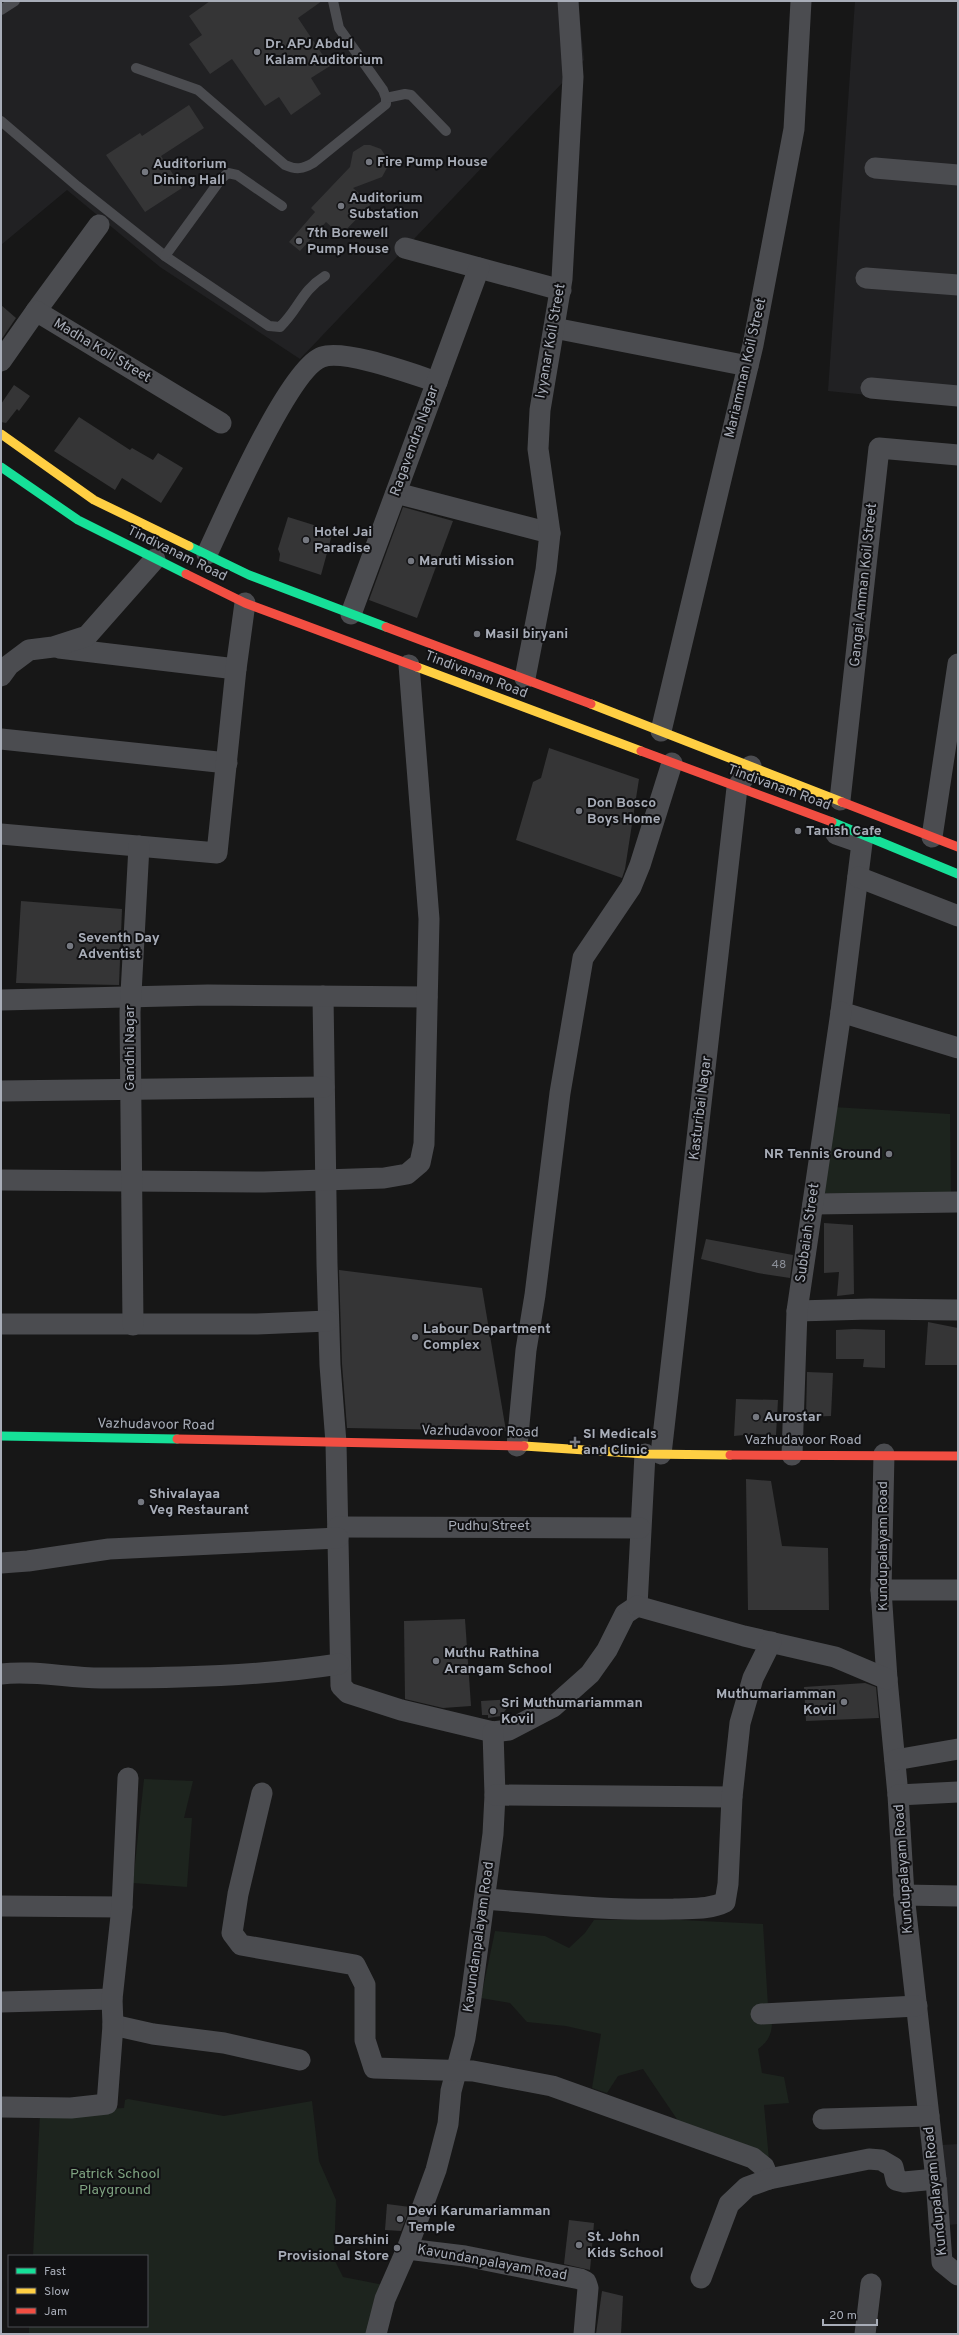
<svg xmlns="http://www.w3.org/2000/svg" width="959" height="2335" viewBox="0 0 959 2335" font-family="Overpass,sans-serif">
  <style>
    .built { fill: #212123 }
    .green { fill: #1d241e }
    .building { fill: #353536 }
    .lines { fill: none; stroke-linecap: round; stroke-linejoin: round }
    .lane { stroke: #4b4c50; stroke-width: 10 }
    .street { stroke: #4b4c50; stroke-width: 21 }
    .fast { stroke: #16e098; stroke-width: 9 }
    .slow { stroke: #ffcf43; stroke-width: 9 }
    .jam { stroke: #f24e42; stroke-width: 9 }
    .poi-dot { fill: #757880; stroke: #111113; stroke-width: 1.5 }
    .labels { text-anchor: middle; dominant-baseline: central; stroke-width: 4; stroke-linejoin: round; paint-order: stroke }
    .number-label { font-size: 12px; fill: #8b8f98 }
    .poi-label { font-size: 14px; font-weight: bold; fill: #a8adb8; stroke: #111113; text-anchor: start }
    .street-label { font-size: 14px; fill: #a8adb8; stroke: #111113 }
    .park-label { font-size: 14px; fill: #7fa381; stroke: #111113 }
  </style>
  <rect width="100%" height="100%" fill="#171717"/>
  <g class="built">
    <path d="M1,1H578L584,60L300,359L160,267L67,190L1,245Z"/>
    <path d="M855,1H958V404L828,391Z"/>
    <path d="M958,2144V2224L948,2225L942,2145Z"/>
  </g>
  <g class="green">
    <path d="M833,1107L950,1114L951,1196L823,1193Z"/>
    <path d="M144,1779L193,1781L184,1818H192L187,1887L133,1883Z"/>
    <path d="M594,1920H681L763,1924L768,2006H754V2017L772,2022C772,2034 768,2042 758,2049L762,2073L784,2077L789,2103L764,2105L769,2160L685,2131L643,2069L618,2076L607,2093L592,2088L601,2034L566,2026L527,2022L510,2003L481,1998L495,1931L545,1936L569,1948L585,1933Z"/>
    <path d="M128,2099L224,2116L312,2101L319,2161L336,2200L334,2259L343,2277L384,2285L369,2334H29V2326H147V2256H33L40,2113L124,2108L125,2100Z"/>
  </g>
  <g class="building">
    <path d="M210,1H322L298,18L330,66L311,78L321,94L291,115L279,97L265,106L232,59L210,74L189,44L202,35L189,16Z"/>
    <path d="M189,105L204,128L161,156L182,188L145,212L106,155L140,133L142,136Z"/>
    <path d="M364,145H370L381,149L388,160V166L382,177L353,188L371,204L341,235L326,222L300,251L289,242L315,212L311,208L350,167L353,152Z"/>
    <path d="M1,305L16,318L1,340Z"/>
    <path d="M14,385L30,396L19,411L17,409L6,423L1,422V404Z"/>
    <path d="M79,417L130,450L132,448L153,460L158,453L183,468L161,503L122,478L115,490L54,451Z"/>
    <path d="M403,507L453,521L417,618L369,600Z"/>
    <path d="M288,517L333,531L321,575L279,561L280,554L278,549Z"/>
    <path d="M549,748L639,779L625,869L622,878L516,840L533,782L541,778Z"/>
    <path d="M21,901L122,909L119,985L16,983Z"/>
    <path d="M824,1223L853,1225L854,1294L837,1296L839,1272L824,1273Z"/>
    <path d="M706,1239L793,1255L790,1278L758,1273L701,1259Z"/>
    <path d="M339,1270L482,1288L506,1431L347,1428L342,1364Z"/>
    <path d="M928,1322L958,1328V1365H925Z"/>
    <path d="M854,1329L885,1330V1368L863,1367L864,1359H836V1330Z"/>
    <path d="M807,1372L833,1373L831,1416L806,1417Z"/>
    <path d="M736,1399L778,1400L776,1435L754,1434L734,1436Z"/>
    <path d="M746,1479L771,1481L782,1546L828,1548L829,1610H748Z"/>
    <path d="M465,1619L471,1706L443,1708L405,1699L404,1621Z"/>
    <path d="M865,1683L876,1687L879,1718L806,1721L804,1687Z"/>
    <path d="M514,1699L501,1716L488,1718V1715H482L481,1701Z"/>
    <path d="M387,2204L410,2207L401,2231L385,2230Z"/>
    <path d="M569,2220L594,2223L590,2270L564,2264Z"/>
    <path d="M602,2291L623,2296L621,2334H596Z"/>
  </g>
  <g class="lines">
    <g class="lane">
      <path d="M1,10L15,1"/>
      <path d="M136,68L198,90L285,165C296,170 303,169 313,163L386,104V98L383,90L339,28L333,1"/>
      <path d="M386,98L405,94L411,95L446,131"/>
      <path d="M1,121L77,186L165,256L269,326L280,327C299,309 301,291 325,276"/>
      <path d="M165,256L221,179L228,173L237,175L282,206"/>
    </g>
    <g class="street">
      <path d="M875,168L958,175"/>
      <path d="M405,248L561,290"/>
      <path d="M866,278L958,285"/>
      <path d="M36,311L99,225"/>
      <path d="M554,328L748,366"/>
      <path d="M1,361L36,311L221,423"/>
      <path d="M871,388L958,396"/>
      <path d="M396,493L550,533"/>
      <path d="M207,554C224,518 289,368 322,357C345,349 412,374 437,382"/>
      <path d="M351,614L479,268"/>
      <path d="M59,648L236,669"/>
      <path d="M1,676L9,665L29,650L53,647L87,636L155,559"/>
      <path d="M525,678L546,570L550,533L538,449L540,410L562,279L573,77L568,1"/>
      <path d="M661,731L753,345L794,129L801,1"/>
      <path d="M1,739L227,763"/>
      <path d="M840,800L879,448L958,455"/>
      <path d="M1,834L217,853L236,669L245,603"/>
      <path d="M836,834L862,843L841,1012L958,1048"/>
      <path d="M932,837L958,664"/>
      <path d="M858,877L958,916"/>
      <path d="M323,996L327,1264L330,1365L336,1443L341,1686L348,1693L401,1710L493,1732L509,1730L553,1707L590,1674L607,1650L625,1614L637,1606L645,1454"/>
      <path d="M1,1000L208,995L427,997"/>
      <path d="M1,1091L324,1087"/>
      <path d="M1,1180L264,1182L384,1178L407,1174L420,1163L424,1144L429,919L409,665"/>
      <path d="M813,1204L958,1202"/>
      <path d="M797,1311L870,1309L958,1310"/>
      <path d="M1,1324H257L328,1321"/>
      <path d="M133,1325L130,1012L139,846"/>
      <path d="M517,1446L526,1350L535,1295L560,1093L583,958L631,887L640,865L672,763"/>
      <path d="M661,1454L737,788L751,766"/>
      <path d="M884,1454L881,1590L887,1679L898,1795L904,1895L936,2179L942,2262L958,2275"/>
      <path d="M792,1455L797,1311L841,1012"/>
      <path d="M338,1527L640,1528"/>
      <path d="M1,1563L28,1561L109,1549L338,1538"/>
      <path d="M881,1590H958"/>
      <path d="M637,1606L744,1636L835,1657L887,1679"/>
      <path d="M1,1674C34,1670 67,1678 101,1678C180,1678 261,1676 339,1664"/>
      <path d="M493,1732L495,1795L493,1834L470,2005L465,2038L451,2091L448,2124L436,2170L407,2249L465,2256L580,2279L586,2282L588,2288L584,2334"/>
      <path d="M895,1760L958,1749"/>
      <path d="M262,1793L238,1894L232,1933L241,1945L355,1965L365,1985V2040L374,2068L473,2071L552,2086L753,2158L764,2167L769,2179"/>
      <path d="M495,1795L732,1797"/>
      <path d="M898,1795L958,1792"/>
      <path d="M904,1895L958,1896"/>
      <path d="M486,1899C548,1904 611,1911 674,1909C691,1908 709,1910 725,1902L728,1884L732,1797L740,1723L753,1678L771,1642"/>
      <path d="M1,1906L122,1907"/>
      <path d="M1,2002L112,1999"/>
      <path d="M761,2014L917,2006"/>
      <path d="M113,2025L153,2034L224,2043L300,2060"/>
      <path d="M1,2107L71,2108L107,2104L113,2025L112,1999L122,1907L128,1778"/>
      <path d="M823,2119L929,2116"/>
      <path d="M701,2278L729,2204L747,2187L769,2179L869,2159L881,2160L893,2167L896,2180L904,2182L936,2179"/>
      <path d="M376,2334L385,2299L407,2249"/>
      <path d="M865,2334L871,2284"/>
    </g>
    <g class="fast">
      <path d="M1,467L78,520L186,574"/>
      <path d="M189,546L249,575L386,627"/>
      <path d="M832,822L958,874"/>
      <path d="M1,1436L177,1439"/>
    </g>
    <g class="slow">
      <path d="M1,434L94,500L189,546"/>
      <path d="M417,667L641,751"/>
      <path d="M591,704L842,802"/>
      <path d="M524,1446L645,1454L730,1455"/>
    </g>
    <g class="jam">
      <path d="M186,574L245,603L417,667"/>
      <path d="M386,627L591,704"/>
      <path d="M641,751L832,822"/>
      <path d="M842,802L958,847"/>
      <path d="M177,1439L524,1446"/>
      <path d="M730,1455L958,1456"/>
    </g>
  </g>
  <g class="poi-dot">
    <circle cx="257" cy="52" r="4"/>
    <circle cx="369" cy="162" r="4"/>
    <circle cx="145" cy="172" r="4"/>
    <circle cx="341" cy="206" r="4"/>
    <circle cx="299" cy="241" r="4"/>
    <circle cx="306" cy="540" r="4"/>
    <circle cx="411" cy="561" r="4"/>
    <circle cx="477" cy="634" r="4"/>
    <circle cx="579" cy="811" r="4"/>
    <circle cx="798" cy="831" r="4"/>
    <circle cx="70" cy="946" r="4"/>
    <circle cx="889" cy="1154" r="4"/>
    <circle cx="415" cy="1337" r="4"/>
    <circle cx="756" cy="1417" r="4"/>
    <path d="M573 1436h4v4h4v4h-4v4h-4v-4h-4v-4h4z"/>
    <circle cx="141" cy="1502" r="4"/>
    <circle cx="436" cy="1661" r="4"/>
    <circle cx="844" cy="1702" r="4"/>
    <circle cx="493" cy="1711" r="4"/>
    <circle cx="400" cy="2219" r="4"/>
    <circle cx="579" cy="2245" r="4"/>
    <circle cx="397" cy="2248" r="4"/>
  </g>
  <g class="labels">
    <g class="number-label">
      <text x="779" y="1265">48</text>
    </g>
    <g class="poi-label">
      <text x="265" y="44">Dr. APJ Abdul<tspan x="265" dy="16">Kalam Auditorium</tspan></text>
      <text x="377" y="162">Fire Pump House</text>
      <text x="153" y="164">Auditorium<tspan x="153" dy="16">Dining Hall</tspan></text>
      <text x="349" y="198">Auditorium<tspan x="349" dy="16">Substation</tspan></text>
      <text x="307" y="233">7th Borewell<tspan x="307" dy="16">Pump House</tspan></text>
      <text x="314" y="532">Hotel Jai<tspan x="314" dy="16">Paradise</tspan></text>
      <text x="419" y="561">Maruti Mission</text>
      <text x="485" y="634">Masil biryani</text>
      <text x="587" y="803">Don Bosco<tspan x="587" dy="16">Boys Home</tspan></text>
      <text x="806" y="831">Tanish Cafe</text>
      <text x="78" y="938">Seventh Day<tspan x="78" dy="16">Adventist</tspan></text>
      <text x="881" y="1154" text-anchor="end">NR Tennis Ground</text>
      <text x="423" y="1329">Labour Department<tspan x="423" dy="16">Complex</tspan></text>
      <text x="764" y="1417">Aurostar</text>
      <text x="583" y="1434">SI Medicals<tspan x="583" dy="16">and Clinic</tspan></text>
      <text x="149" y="1494">Shivalayaa<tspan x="149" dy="16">Veg Restaurant</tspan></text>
      <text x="444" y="1653">Muthu Rathina<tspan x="444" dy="16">Arangam School</tspan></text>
      <text x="836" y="1694" text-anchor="end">Muthumariamman<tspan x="836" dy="16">Kovil</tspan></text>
      <text x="501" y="1703">Sri Muthumariamman<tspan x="501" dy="16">Kovil</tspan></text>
      <text x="408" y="2211">Devi Karumariamman<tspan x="408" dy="16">Temple</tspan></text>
      <text x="587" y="2237">St. John<tspan x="587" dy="16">Kids School</tspan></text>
      <text x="389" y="2240" text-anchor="end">Darshini<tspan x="389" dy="16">Provisional Store</tspan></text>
    </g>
    <g class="street-label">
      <text transform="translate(551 341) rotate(-80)">Iyyanar Koil Street</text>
      <text transform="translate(102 351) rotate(31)">Madha Koil Street</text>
      <text transform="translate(746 368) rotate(-77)">Mariamman Koil Street</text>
      <text transform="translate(415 441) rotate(-70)">Ragavendra Nagar</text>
      <text transform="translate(177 554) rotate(26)">Tindivanam Road</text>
      <text transform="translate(864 585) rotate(-84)">Gangai Amman Koil Street</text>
      <text transform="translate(476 675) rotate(21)">Tindivanam Road</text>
      <text transform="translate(779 788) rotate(20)">Tindivanam Road</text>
      <text transform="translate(130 1048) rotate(-90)">Gandhi Nagar</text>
      <text transform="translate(701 1108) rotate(-83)">Kasturibai Nagar</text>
      <text transform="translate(808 1233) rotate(-82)">Subbaiah Street</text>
      <text transform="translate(156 1425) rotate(1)">Vazhudavoor Road</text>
      <text transform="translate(480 1432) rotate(1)">Vazhudavoor Road</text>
      <text x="803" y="1440">Vazhudavoor Road</text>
      <text x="489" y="1526">Pudhu Street</text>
      <text transform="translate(883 1546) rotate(-90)">Kundupalayam Road</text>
      <text transform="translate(904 1869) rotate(-94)">Kundupalayam Road</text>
      <text transform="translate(479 1937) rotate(-82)">Kavundanpalayam Road</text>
      <text transform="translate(936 2191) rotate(-96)">Kundupalayam Road</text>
      <text transform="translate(492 2263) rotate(10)">Kavundanpalayam Road</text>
    </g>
    <g class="park-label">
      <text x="115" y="2174">Patrick School<tspan x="115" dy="16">Playground</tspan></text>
    </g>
  </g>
  <rect width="959" height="2335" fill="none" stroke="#a8adb8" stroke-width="4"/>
  <rect x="8" y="2255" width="140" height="72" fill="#111113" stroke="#4d4f55"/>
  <rect x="16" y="2268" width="20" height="6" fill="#16e098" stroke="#4d4f55"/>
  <text x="44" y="2275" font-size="12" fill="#a8adb8">Fast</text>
  <rect x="16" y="2288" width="20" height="6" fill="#ffcf43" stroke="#4d4f55"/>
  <text x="44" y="2295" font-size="12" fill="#a8adb8">Slow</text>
  <rect x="16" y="2308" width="20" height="6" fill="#f24e42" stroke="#4d4f55"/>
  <text x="44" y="2315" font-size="12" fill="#a8adb8">Jam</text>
  <path d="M823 2319v6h54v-6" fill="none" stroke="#a8adb8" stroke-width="2"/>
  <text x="829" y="2319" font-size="12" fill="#a8adb8" stroke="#111113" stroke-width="3" paint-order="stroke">20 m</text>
</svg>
